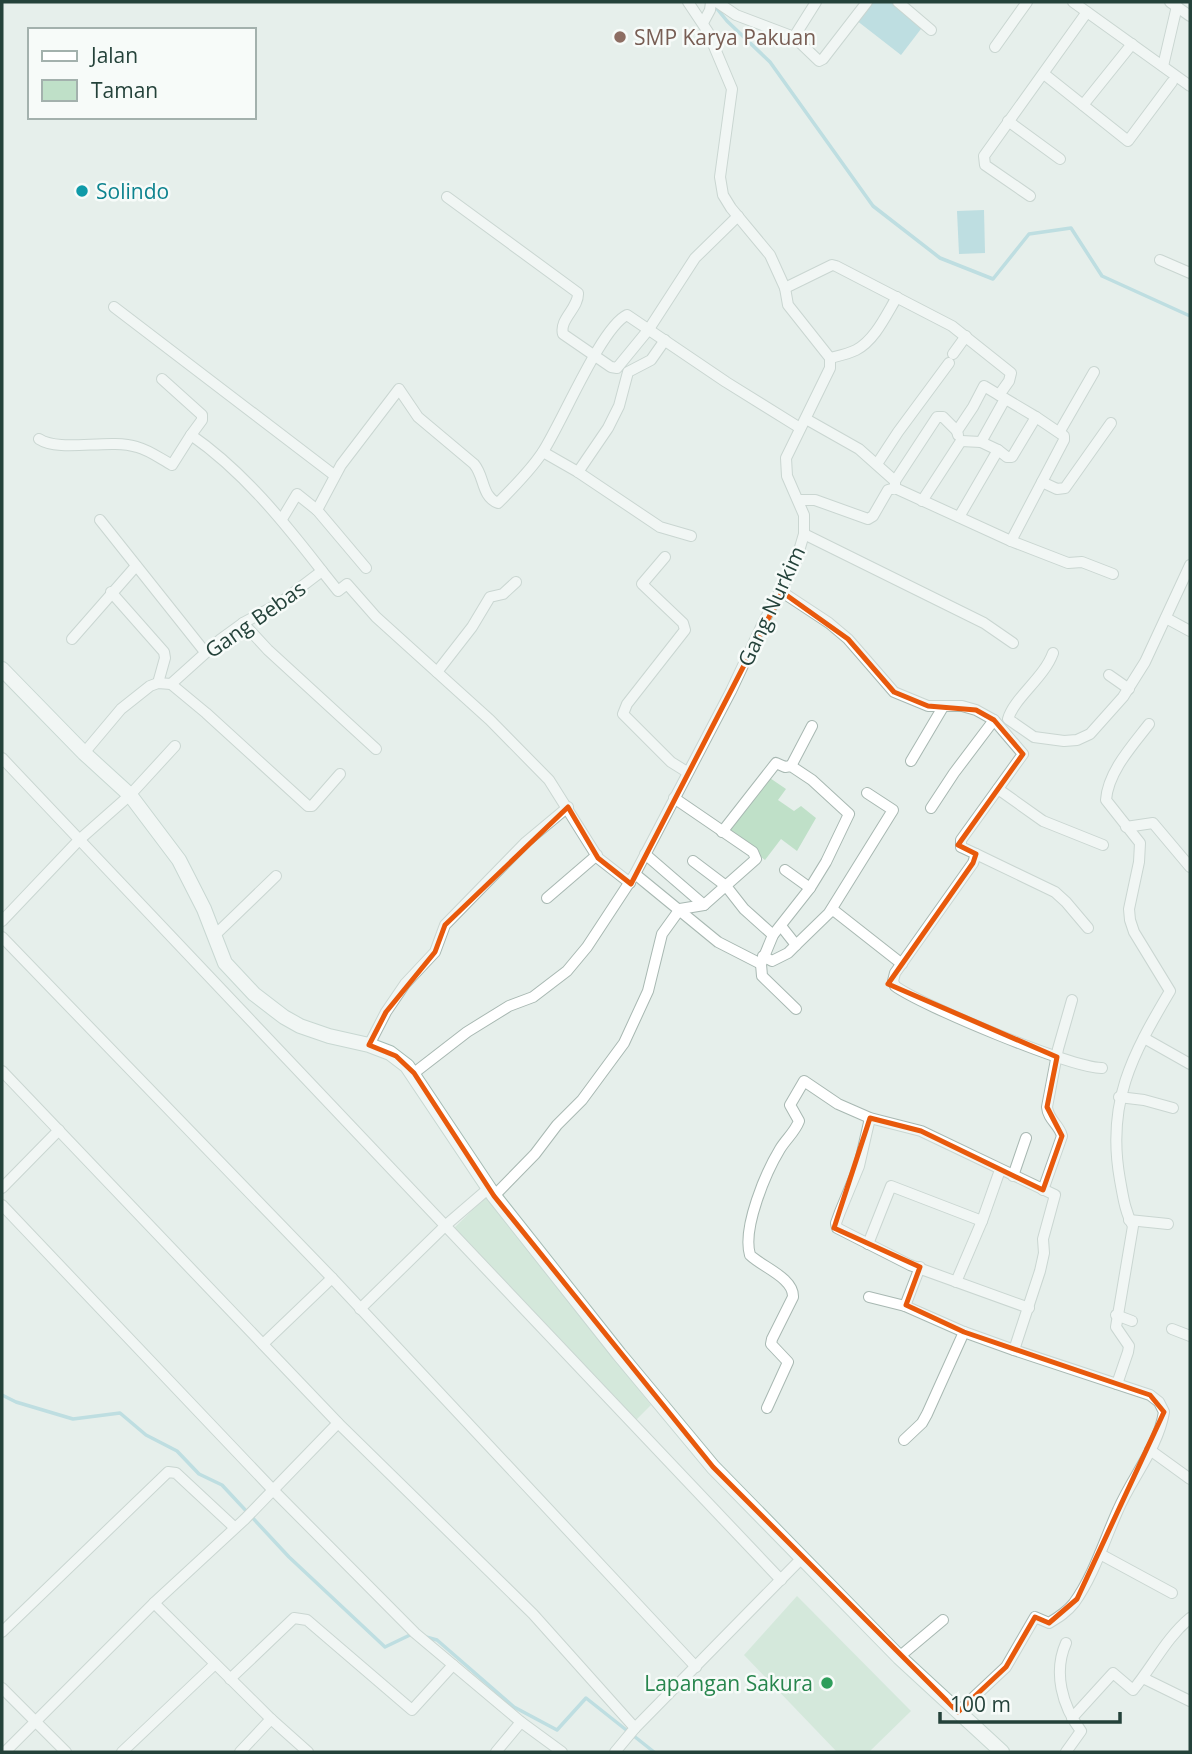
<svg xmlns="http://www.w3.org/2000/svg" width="1192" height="1754" viewBox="0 0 1192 1754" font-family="'Open Sans',sans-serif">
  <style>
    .green { fill: #bfe0c8 }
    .water { fill: #8ec9d4 }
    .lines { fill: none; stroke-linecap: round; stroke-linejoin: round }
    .stream { stroke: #8ec9d4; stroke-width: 3.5 }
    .minor-casing { stroke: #a8b8b2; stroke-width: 12 }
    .secondary-casing { stroke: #a4bbb3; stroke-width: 16 }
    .minor { stroke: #fff; stroke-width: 10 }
    .secondary { stroke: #fff; stroke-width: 14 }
    .marked { fill: none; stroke: #e8590c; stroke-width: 5; stroke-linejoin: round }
    .education-dot { fill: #8d6e63; stroke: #f7fbf9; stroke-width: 2.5 }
    .culture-dot { fill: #0f9aa8; stroke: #f7fbf9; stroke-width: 2.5 }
    .leisure-dot { fill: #2e9e5b; stroke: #f7fbf9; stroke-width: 2.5 }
    .labels { text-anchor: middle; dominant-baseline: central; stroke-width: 5; stroke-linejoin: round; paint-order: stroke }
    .education-label { font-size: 21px; fill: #785e54; stroke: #f7fbf9; text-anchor: start }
    .culture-label { font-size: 21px; fill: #0d838f; stroke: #f7fbf9; text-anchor: start }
    .street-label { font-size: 21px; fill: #24423a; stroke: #f7fbf9 }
    .leisure-label { font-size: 21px; fill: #27864d; stroke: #f7fbf9; text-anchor: end }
  </style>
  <rect width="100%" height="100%" fill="#e6efeb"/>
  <g class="green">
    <path d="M764,774L786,789L778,800L794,811L801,806L816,818L797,851L781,839L765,860L724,829Z"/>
    <path d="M490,1193L580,1316L651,1405L634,1422L454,1228Z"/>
    <path d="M797,1596L911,1711L869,1752H837L744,1655Z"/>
  </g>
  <g class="water">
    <path d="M870,2H895L924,25L901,55L856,20Z"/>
    <path d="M984,210L985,253L959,254L957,211Z"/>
  </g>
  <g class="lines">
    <g class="stream">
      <path d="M714,5L727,21L770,62L873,206L940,258L993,279L1029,234L1071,228L1102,276L1190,316"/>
      <path d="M2,1395L16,1402L73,1419L120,1413L146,1435L177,1451L199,1474L222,1485L289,1557L385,1647L412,1634"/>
      <path d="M426,1637L437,1640L514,1707L557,1730L586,1698L654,1752"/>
    </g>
    <g class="minor-casing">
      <g id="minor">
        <path d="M717,2L736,15L794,37L819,61L823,59L867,2"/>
        <path d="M898,2L931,30"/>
        <path d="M1073,2L1190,86"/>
        <path d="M1170,2L1190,16"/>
        <path d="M703,23L710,10L711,2"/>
        <path d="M794,37L816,2"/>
        <path d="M995,47L1027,2"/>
        <path d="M1163,66L1177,6"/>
        <path d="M1044,74L1128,141L1172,82"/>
        <path d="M1083,105L1132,44"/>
        <path d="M1008,121L1060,159"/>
        <path d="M1030,196L985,165L984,156L1087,12"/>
        <path d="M447,197L578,293C579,308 559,319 563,334L611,367L617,368L649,329L695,258L738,216"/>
        <path d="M1160,260L1190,273"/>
        <path d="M785,288L832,265L836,266L952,326L1011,373L1009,381L999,395L1036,417L1012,457H1007L998,450"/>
        <path d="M114,307L334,475"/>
        <path d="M953,354L966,336"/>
        <path d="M830,358C838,356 848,354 856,350C875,340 886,315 897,297"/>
        <path d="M162,379L202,415V420L191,435"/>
        <path d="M806,419L859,449L895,481"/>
        <path d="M1060,431L1094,372"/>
        <path d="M958,435L957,431L973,407L984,386L999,395"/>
        <path d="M39,439C60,453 109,438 137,447C149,450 161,459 172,465L191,435C243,471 284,522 322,571"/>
        <path d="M981,442L1005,399"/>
        <path d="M543,452L578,472L660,527L691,536"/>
        <path d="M877,464L898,432L949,363"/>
        <path d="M578,472L608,428L619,406L628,372L651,360L665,340"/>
        <path d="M1042,482L1057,489L1065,488L1111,423"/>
        <path d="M895,488V481L937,417H943L957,431"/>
        <path d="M799,500H815L868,519L873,516L888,490L895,488L1011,541L1068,563L1082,562L1113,574"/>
        <path d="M922,501L961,441"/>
        <path d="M317,510L341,465L399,389L418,417L474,464C485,477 481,496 498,503C513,488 530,471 542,453C561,425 601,327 627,315L726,382L800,428"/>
        <path d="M959,517L998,450L981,442L961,441"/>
        <path d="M282,519L297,494L317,510L366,568"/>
        <path d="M100,520L205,652"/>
        <path d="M804,534L984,623L1013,643"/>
        <path d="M1011,541L1064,440V436L1036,417"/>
        <path d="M665,557L642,584L683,623L685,630L627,704L623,714L671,762L687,772"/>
        <path d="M111,592L164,652L165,658L158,683"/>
        <path d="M782,592L829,623L848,639L894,692L928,706H962L976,710L994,720L1023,754L961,840V847L976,854L973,863L895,973L893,981L895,986C920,1005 1074,1069 1102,1068"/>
        <path d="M1166,618L1190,631"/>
        <path d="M243,623L268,650L376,749"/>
        <path d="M72,639L136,566"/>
        <path d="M1053,653C1044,678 1014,698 1008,719L1034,737L1064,741L1077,740L1090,734L1123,697L1145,662L1190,565"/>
        <path d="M437,672L472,627L490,597L503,594L516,582"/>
        <path d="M1109,675L1129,689"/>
        <path d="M171,684L221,639L243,623L280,603L322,571L338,591L347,584L376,617L490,720L549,780L598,858L630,883"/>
        <path d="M84,753L121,709L150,686L158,683L171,684L206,713L308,806H312L340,774"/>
        <path d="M2,758L781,1580"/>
        <path d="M911,761L943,707"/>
        <path d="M791,766L812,726"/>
        <path d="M998,789L1043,821L1103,845"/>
        <path d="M931,808L954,773L994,720"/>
        <path d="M1126,827L1153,823L1190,867"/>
        <path d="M722,832L776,763L785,767L791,766L812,780L849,814L826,862L810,888L773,935L761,964L762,976L796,1009"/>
        <path d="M645,854L704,905"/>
        <path d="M976,854L1055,892L1066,902L1088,928"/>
        <path d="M693,861L726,886L744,909L773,935"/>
        <path d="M785,870L810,888"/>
        <path d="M635,874L718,942L761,964"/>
        <path d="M547,898L597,855"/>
        <path d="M832,909L902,964"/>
        <path d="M2,921L79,840L130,795L175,746"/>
        <path d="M781,926L796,945L829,913L893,810L867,793"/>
        <path d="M215,935L276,876"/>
        <path d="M2,937L332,1278L696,1667"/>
        <path d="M763,956L772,961L788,953L796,945"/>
        <path d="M1144,1038L1190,1064"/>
        <path d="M369,1045L386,1012L405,984L435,952L445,925L526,842L568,807"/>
        <path d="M2,1071L338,1423L533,1614L635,1728L615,1752"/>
        <path d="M414,1073L467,1032L509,1006L533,997L567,971L587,947L635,874L731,691L763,623L796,561L804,534V515L787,476L786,458L830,368V358L788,305L785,288L770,255L731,208L723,195L720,177L732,89L708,32L688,2"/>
        <path d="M1119,1097L1144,1100L1173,1108"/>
        <path d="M870,1118L859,1166L840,1212L836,1223L837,1228L910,1265L1029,1308"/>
        <path d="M1013,1176L1026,1138"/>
        <path d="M2,1188L59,1130"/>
        <path d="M1043,1190L1062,1136C1059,1124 1048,1120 1047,1107L1058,1049L1072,1000"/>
        <path d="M494,1196L535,1154L557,1125L582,1100L624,1043L648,991L662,934L680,909L704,905L756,859L753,852L674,798"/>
        <path d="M2,1205L273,1490L415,1633L521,1722L562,1752"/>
        <path d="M1129,1220L1168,1224"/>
        <path d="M868,1244L891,1186L982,1221"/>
        <path d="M956,1282L982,1221L1000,1170"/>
        <path d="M869,1297L905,1306L964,1332L1014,1350L1150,1395L1159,1402L1164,1412C1158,1448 1132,1477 1118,1510C1104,1541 1094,1575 1074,1603C1067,1612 1059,1617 1049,1623L1035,1617L1006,1667L958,1712"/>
        <path d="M905,1306L920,1267"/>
        <path d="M360,1309L446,1225L489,1188"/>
        <path d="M1116,1315L1132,1321"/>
        <path d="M1172,1329L1190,1336"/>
        <path d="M263,1344L332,1278"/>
        <path d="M1117,1384L1128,1352L1129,1346L1116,1327L1133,1226C1125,1212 1123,1196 1120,1180C1106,1103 1132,1055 1170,991L1134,932L1130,920L1129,909L1139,862L1140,843L1106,800C1108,772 1132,746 1149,724"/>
        <path d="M767,1408L788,1362L771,1344L772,1339L793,1297C794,1278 762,1267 750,1255C742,1228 766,1172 780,1149C786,1139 795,1132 799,1121L790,1105L804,1081L838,1104L870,1118L921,1131L1055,1195L1043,1239L1044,1253L1040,1271L1014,1350"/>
        <path d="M904,1440L922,1423L927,1414L964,1332"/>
        <path d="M1150,1450L1190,1479"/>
        <path d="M1100,1554L1172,1593"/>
        <path d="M154,1603L271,1719L308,1752"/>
        <path d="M2,1632L168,1472L176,1473L234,1527"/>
        <path d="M1066,1643C1053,1672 1062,1706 1081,1731L1066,1752"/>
        <path d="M899,1657L943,1620"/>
        <path d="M1143,1678L1190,1701"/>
        <path d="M230,1679L294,1618L307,1620L412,1710L453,1665"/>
        <path d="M2,1688L66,1752"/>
        <path d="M1072,1718L1113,1673L1133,1690C1153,1666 1166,1638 1190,1618"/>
        <path d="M635,1728L801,1559"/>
        <path d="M5,1752L154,1603L245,1519L338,1423"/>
        <path d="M122,1752L215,1664"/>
        <path d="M240,1752L271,1719"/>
        <path d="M496,1752L521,1722"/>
      </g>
    </g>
    <g class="secondary-casing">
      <path id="secondary" d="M2,669L84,753L130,795L179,860L204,909L225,963L254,994L284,1017L300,1026L329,1036L369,1045L390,1053L407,1066L494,1196L619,1354L713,1467L899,1657L1002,1752"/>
    </g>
    <use href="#minor" class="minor"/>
    <use href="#secondary" class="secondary"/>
  </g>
  <path d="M0 0H1192V1754H0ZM782,592L848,639L894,692L928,706L976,710L994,720L1023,754L958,845L976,854L973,863L888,984L1057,1057L1047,1107L1062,1136L1043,1190L921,1131L870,1118L834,1228L920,1267L906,1305L964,1332L1150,1395L1164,1412L1077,1599L1049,1623L1035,1617L1006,1667L958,1712L713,1467L494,1196L414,1073L396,1056L369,1045L386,1012L435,952L445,925L568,807L598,858L631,884Z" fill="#e6efeb" fill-opacity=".55" fill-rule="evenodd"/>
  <path class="marked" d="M782,592L848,639L894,692L928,706L976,710L994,720L1023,754L958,845L976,854L973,863L888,984L1057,1057L1047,1107L1062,1136L1043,1190L921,1131L870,1118L834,1228L920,1267L906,1305L964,1332L1150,1395L1164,1412L1077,1599L1049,1623L1035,1617L1006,1667L958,1712L713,1467L494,1196L414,1073L396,1056L369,1045L386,1012L435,952L445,925L568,807L598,858L631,884Z"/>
  <circle class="education-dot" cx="620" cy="37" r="7"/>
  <circle class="culture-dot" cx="82" cy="191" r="7"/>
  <circle class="leisure-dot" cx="827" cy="1683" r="7"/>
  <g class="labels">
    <g class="education-label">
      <text x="634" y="37">SMP Karya Pakuan</text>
    </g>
    <g class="culture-label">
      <text x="96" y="191">Solindo</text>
    </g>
    <g class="street-label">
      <text transform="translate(771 606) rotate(-65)">Gang Nurkim</text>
      <text transform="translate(255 619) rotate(-35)">Gang Bebas</text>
    </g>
    <g class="leisure-label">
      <text x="813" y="1683">Lapangan Sakura</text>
    </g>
  </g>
  <rect width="1192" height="1754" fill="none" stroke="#24423a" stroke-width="7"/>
  <rect x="28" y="28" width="228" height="91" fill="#f7fbf9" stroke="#a3b1ad" stroke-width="2"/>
  <rect x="42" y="51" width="35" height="10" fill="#ffffff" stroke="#a3b1ad" stroke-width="2"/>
  <text x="91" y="63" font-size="21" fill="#24423a">Jalan</text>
  <rect x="42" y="80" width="35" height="21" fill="#bfe0c8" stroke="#a3b1ad" stroke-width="2"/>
  <text x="91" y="98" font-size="21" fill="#24423a">Taman</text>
  <path d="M940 1712v10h180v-10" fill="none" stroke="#24423a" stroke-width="3.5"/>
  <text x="950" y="1712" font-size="21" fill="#24423a" stroke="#f7fbf9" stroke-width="5" paint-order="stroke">100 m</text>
</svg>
